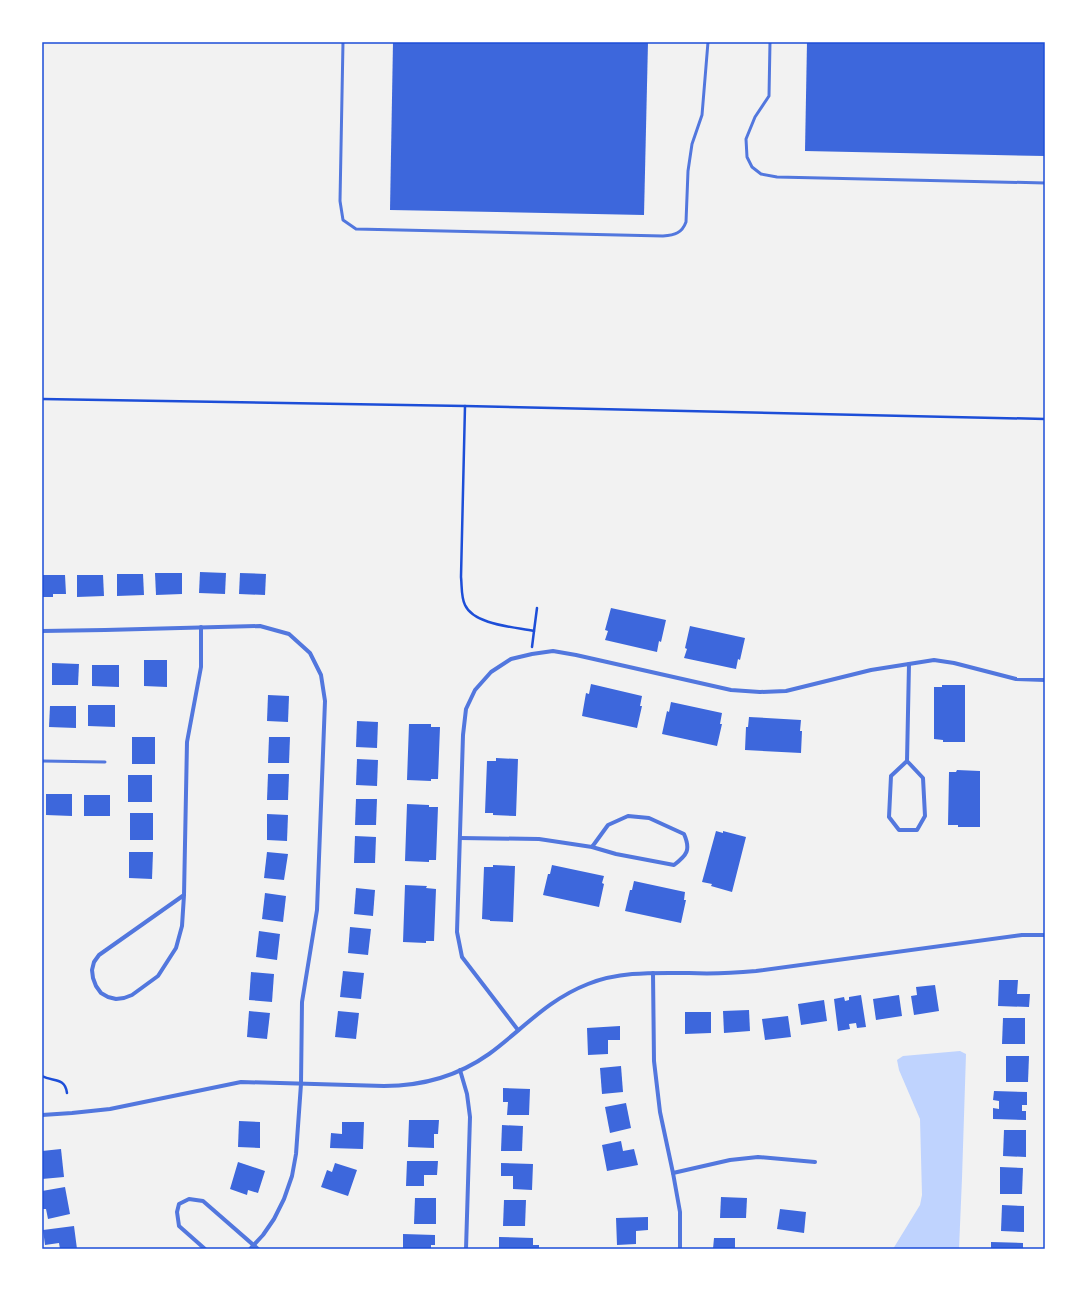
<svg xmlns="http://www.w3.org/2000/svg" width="1087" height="1291" viewBox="0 0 1087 1291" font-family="Jost,sans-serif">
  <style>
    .water { fill: #bfd3fe }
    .building { fill: #3d67dc }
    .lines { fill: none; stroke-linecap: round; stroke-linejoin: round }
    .path { stroke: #1d4ed8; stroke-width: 2.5 }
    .service { stroke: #5277de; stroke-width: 3 }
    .minor { stroke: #5277de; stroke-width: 4 }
    .neatline { fill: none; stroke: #1d4ed8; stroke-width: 1.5 }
  </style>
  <rect width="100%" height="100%" fill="#f2f2f2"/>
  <path class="water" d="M960,1051L966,1054L962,1178L959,1249H893L920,1205L922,1195L920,1119L899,1070L897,1060L903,1056Z"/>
  <g class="building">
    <path d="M393,42H648L644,215L390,210Z"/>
    <path d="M807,42H1045V156L805,151Z"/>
    <path d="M200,572L226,573L225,594L199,593Z"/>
    <path d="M155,573H182V594L156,595Z"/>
    <path d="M240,573L266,574L265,595L239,594Z"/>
    <path d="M117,574H143L144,595L117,596Z"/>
    <path d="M42,575H65L66,594H53V597H42Z"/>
    <path d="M77,575H103L104,596L77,597Z"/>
    <path d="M611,608L666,620L661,642L659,641L657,652L605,640L608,631L605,630Z"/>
    <path d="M690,626L745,638L740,660L738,659L736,669L684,658L687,649L685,648Z"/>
    <path d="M144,660H167V687L144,686Z"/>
    <path d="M52,663L79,664L78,685H52Z"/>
    <path d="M92,665H119V687L92,686Z"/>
    <path d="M591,684L642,696L640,706H642L637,728L582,716L586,693L589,694Z"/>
    <path d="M942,685H965V742H943V740L934,739V687H942Z"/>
    <path d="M268,695L289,696L288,722L267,721Z"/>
    <path d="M671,702L722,713L720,724H722L717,746L662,734L667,711L669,712Z"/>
    <path d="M88,705H115V727L88,726Z"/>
    <path d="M50,706H76V728L49,727Z"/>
    <path d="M749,717L801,720L800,731H802L801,753L745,750L746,727H748Z"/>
    <path d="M357,721L378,722L377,748L356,747Z"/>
    <path d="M409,724H431V727H440L438,779H431V781L407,780Z"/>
    <rect x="132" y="737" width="23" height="27"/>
    <path d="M269,737H290L289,763H268Z"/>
    <path d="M496,758L518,759L516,816L493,815V813H485L487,761H496Z"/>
    <path d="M357,759L378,760L377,786L356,785Z"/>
    <path d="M957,770L980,771V827H958V825H948L949,772H956Z"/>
    <path d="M268,774H289L288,800H267Z"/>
    <rect x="128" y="775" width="24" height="27"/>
    <path d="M46,794H72V816L46,815Z"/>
    <rect x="84" y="795" width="26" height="21"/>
    <path d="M356,799H377L376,825H355Z"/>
    <path d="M407,804L429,805V807H438L436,860H429V862L405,861Z"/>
    <rect x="130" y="813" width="23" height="27"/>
    <path d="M267,814L288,815L287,841L267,840Z"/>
    <path d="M716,831L723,833V831L746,837L732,892L711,886L712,884L702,882Z"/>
    <path d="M355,836L376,837L375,863H354Z"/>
    <path d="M129,852H153L152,879L129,878Z"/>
    <path d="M267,852L288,854L284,880L264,878Z"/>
    <path d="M493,865L515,866L513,922L490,921V920L482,919L484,867H493Z"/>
    <path d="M552,865L604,876L602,883L604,884L599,907L543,895L548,874H550Z"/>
    <path d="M634,881L685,892L684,900H686L681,923L625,911L630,890H632Z"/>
    <path d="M405,885L427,886L426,888L436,889L434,941H426V943L403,942Z"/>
    <path d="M356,888L375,890L373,916L354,914Z"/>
    <path d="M265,893L286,896L283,922L262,919Z"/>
    <path d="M350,927L371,929L368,955L348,953Z"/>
    <path d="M259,931L280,934L277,960L256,957Z"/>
    <path d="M343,971L364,973L361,999L340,997Z"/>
    <path d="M251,972L274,974L272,1002L249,1000Z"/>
    <path d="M999,980H1018L1017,994H1030L1029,1007L998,1006Z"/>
    <path d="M935,985L939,1011L914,1015L911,996L917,995L916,987Z"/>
    <path d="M861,995L866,1027L857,1028L856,1023L849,1024L850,1029L838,1031L834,999L844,997L845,1001L849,1000V997Z"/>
    <path d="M899,995L902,1016L876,1020L873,999Z"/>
    <path d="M824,1000L827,1021L801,1025L798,1004Z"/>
    <path d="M749,1010L750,1031L724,1033L723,1011Z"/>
    <path d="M249,1011L270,1013L267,1039L247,1037Z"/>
    <path d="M338,1011L359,1013L356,1039L335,1037Z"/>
    <path d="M685,1012H711V1033L685,1034Z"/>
    <path d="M788,1016L791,1037L765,1040L762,1019Z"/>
    <path d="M1003,1018H1025V1044H1002Z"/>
    <path d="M620,1026V1040H608V1054L588,1055L587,1028Z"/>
    <path d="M1006,1056H1029L1028,1082H1006Z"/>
    <path d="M621,1066L623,1092L602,1094L600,1068Z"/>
    <path d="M503,1088L530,1089L529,1115H507L508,1102H503Z"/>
    <path d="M994,1091L1027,1092V1105H1022V1111H1026V1120L993,1119V1108L999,1109V1101L993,1100Z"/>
    <path d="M626,1103L631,1128L610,1133L605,1107Z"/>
    <path d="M409,1120H439L438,1134H434V1148L408,1147Z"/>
    <path d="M239,1121L260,1122V1148L238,1147Z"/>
    <path d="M342,1122H364L363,1149L330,1148L331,1133L342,1134Z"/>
    <path d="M502,1125L523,1126L522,1151H501Z"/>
    <path d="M1004,1130H1026V1157L1003,1156Z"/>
    <path d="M621,1141L623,1151L634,1149L638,1165L607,1171L602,1145Z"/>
    <path d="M61,1149L64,1177L42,1179V1151Z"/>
    <path d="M407,1161H438L437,1175H424V1186H406Z"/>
    <path d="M238,1162L265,1171L258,1193L248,1190L247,1195L230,1189Z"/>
    <path d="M335,1163L357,1170L348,1196L321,1187L327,1170L332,1172Z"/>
    <path d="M501,1163L533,1164L532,1190L513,1189V1176H501Z"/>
    <path d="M1000,1167L1023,1168L1022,1194H1000Z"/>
    <path d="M65,1187L70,1214L48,1219L46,1209H42V1191Z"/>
    <path d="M721,1197L747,1198L746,1218H720Z"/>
    <path d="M415,1198H436V1224H414Z"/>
    <path d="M504,1200H526L525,1226H503Z"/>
    <path d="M1002,1205L1024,1206V1232L1001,1231Z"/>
    <path d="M780,1209L806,1212L804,1233L777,1229Z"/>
    <path d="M648,1217V1230L636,1231V1244L617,1245L616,1218Z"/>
    <path d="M74,1226L77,1249H60L59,1243L45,1245L43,1230Z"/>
    <path d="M403,1234L435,1235V1245H431V1249H403Z"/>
    <path d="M499,1237L533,1238V1245H539V1249H499Z"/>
    <path d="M714,1238H735V1249H713Z"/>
    <path d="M991,1242L1023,1243V1249H991Z"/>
  </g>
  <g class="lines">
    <g class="path">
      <path d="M42,399L465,406L1045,419"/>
      <path d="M465,406L461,577C462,586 461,597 465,605C474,625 515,627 534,631L532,647"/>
      <path d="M534,631L537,608"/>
      <path d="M42,1076C53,1082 65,1077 67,1093"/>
    </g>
    <g class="service">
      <path d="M343,42L340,201L343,220L356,229L663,236C675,235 682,233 686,222L688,171L692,144L702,115L708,42"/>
      <path d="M770,42L769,96L755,117L746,139L747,157L752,167L761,174L777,177L1045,183"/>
      <path d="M42,761L105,762"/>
    </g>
    <g class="minor">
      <path d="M42,631L105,630L260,626L289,634L310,653L321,675L325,701L317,910L302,1002L301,1084L296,1154L292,1176L284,1199L274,1219L263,1235L250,1249"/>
      <path d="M907,761L923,778L925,816L917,830H899L889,817L891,776L907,761L909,664"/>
      <path d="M460,838L539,839L592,847L616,854L674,865C687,855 691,850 684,834L649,818L628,816L608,825L592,847"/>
      <path d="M184,895L99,955L94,962L92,970L93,978L96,986L101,993L108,997L116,999L124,998L132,995L158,976L176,948L182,926L184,895L187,742L201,667V627"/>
      <path d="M653,973L654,1061L660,1112L673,1173L680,1212V1249"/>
      <path d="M518,1030L462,957L457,932L463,735L466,709L475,690L491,672L511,659L532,654L553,651L576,655L731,690L760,692L786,691L871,670L934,660L954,663L1016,679L1045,680"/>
      <path d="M460,1070L467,1094L470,1117L466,1249"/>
      <path d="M42,1115L72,1113L110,1109L241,1082L384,1086C422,1086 458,1076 489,1054C523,1029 547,1000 588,984C621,971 655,973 689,973C712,974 734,973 756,971L1022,935H1045"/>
      <path d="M673,1173L730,1160L758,1157L815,1162"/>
      <path d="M205,1249L179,1226L177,1212L179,1204L189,1199L203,1201L258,1249"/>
    </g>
  </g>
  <rect width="1087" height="1291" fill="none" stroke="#ffffff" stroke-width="86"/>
  <rect x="43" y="43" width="1001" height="1205" class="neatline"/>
</svg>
